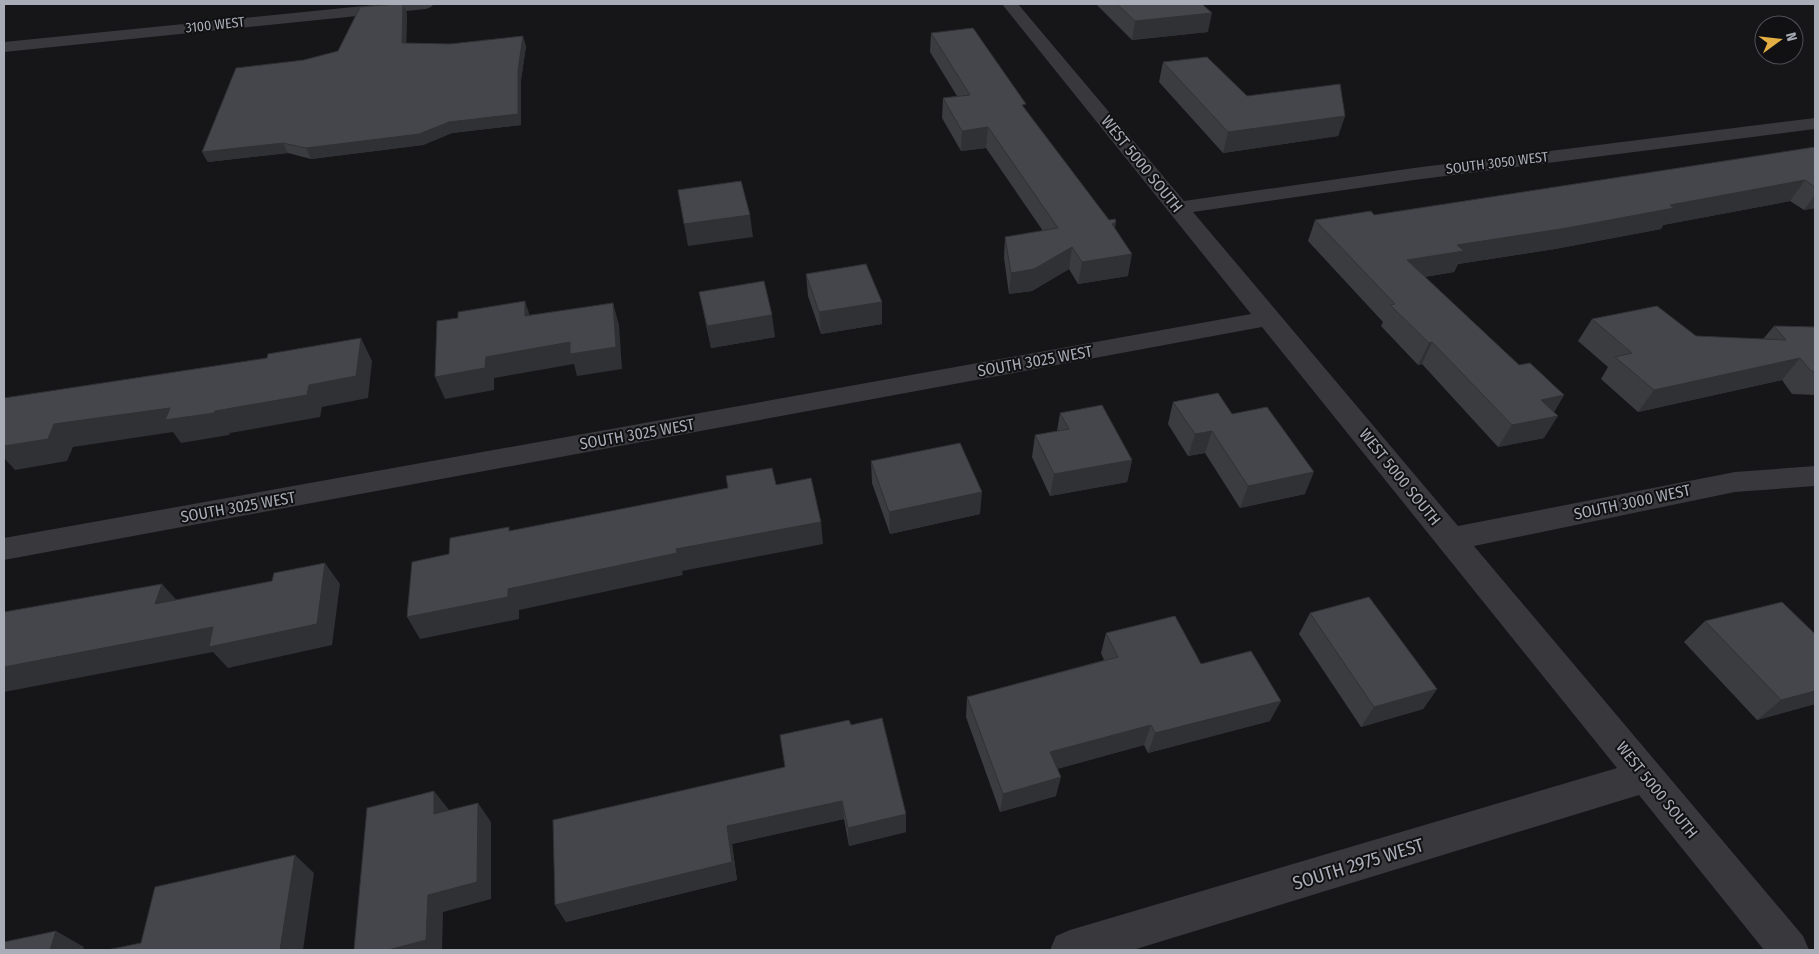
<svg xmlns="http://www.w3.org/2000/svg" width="1819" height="954" viewBox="0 0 1819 954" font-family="'Fira Sans Condensed',sans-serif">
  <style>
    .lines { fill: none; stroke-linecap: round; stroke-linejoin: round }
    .minor { fill: #38383d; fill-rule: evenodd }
    .tertiary { fill: #38383d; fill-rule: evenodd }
    .wall { fill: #3b3c40 }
    .shaded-wall { fill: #303134 }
    .building { fill: #45464b; stroke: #303134 }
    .labels { text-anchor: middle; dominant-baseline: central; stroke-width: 4; stroke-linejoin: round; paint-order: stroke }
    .far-street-label { font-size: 14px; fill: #a9adb7; stroke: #111113 }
    .street-label { font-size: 16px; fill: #a9adb7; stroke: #111113 }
    .near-street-label { font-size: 19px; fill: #a9adb7; stroke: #111113 }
  </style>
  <rect width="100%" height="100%" fill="#161618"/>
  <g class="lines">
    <path class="minor" d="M1002,4H1018L1184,201L1414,168L1815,118V129L1414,180L1193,212L1458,526L1735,472L1815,466V486L1735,492L1474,546L1803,936L1809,950H1764L1639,795L1133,950H1050L1056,936L1070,930L1617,768L1262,327L4,560V538L1251,314Z"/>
    <path class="tertiary" d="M383,4H434L431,7L426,9L4,52V42Z"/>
  </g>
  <g class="wall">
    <path d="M1096,4H1202L1208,32L1132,40Z"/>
    <path d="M407,13L406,43L526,46L521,80V125L452,133L423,145L311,159L288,153L208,162L202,152L304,60L338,51Z"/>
    <path d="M931,33L1025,110L1115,229L1128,276L1078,284L1069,269L1032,291L1009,294L1004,258L1005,237L1043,231L986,148L961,151L942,118L943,98L957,96L930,52Z"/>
    <path d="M1163,62L1247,96L1345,116L1338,136L1223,153L1159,82Z"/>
    <path d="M1815,147V208L1804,210L1790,201L1663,225L1661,229L1555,249L1458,264L1454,272L1425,277L1519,365L1564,395L1554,412L1544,438L1498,447L1422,364L1418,365L1381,326L1383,322L1308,241L1315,220L1374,215Z"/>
    <path d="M806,274L882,302V324L821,334L808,296Z"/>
    <path d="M699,292L775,337L711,348Z"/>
    <path d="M1592,319L1696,336L1763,339L1774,326L1815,327V395L1792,394L1782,380L1638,412L1601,379L1608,367L1578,341Z"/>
    <path d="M1173,402L1232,414L1305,494L1240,508L1205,453L1188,456L1168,424Z"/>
    <path d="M1060,413L1132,460L1127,482L1050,496L1032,457L1035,435L1057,431Z"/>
    <path d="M871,461L980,514L890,534L872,483Z"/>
    <path d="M1310,613L1437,689L1423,709L1361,727L1299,634Z"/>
    <path d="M1705,621L1815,634V704L1757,720L1684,642Z"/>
    <path d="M1106,633L1201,664L1270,721L1148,753L1144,745L1057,769L1056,796L1000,812L966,717L967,697L1104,660L1101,653Z"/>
    <path d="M851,725L906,814V832L849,846L844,819L732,844L737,880L566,922L555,905L785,767Z"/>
  </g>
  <g class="shaded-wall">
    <path d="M403,4L407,13L406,53L402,43Z"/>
    <path d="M1212,13L1208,32L1132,40L1135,21Z"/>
    <path d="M523,36L526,46L521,80V125L452,133L423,145L311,159L306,148L518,70Z"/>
    <path d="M1345,116L1338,136L1223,153L1228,132Z"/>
    <path d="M988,127L986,148L961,151L962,131Z"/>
    <path d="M283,143L288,153L208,162L202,152Z"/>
    <path d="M1805,180L1790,201L1663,225L1661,229L1555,249L1458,264L1454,272L1398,281L1407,260L1457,245Z"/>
    <path d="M1815,195V208L1804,210Z"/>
    <path d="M750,215L753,237L688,246L684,224Z"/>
    <path d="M1116,222L1113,244L1112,224Z"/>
    <path d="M1072,247L1069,269L1032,291L1009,294L1011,273Z"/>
    <path d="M1132,254L1128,276L1078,284L1082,262Z"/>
    <path d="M525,301L532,322L525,316Z"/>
    <path d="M882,302V324L821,334L819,312Z"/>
    <path d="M613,303L619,325L622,369L577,376L574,364L494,378V390L445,399L435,377Z"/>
    <path d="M772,315L775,337L711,348L707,326Z"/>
    <path d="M361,338L372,361L368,398L322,407L320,417L230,433L229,435L181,443L173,432L73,447L67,461L15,470L4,458V435L54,424L170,408L215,411L309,385Z"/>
    <path d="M1432,342L1422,364L1418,365L1429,343Z"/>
    <path d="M1800,358L1782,380L1638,412L1654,390Z"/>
    <path d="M1564,395L1550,417L1541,400Z"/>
    <path d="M1558,416L1544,438L1498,447L1512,425Z"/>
    <path d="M1212,431L1205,453L1188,456L1195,434Z"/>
    <path d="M1132,460L1127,482L1050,496L1054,474Z"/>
    <path d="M1314,472L1305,494L1240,508L1248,486Z"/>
    <path d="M982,492L980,514L890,534L889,512Z"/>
    <path d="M821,522L823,544L682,571L683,575L519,610V619L420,639L407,617L508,589L676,549Z"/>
    <path d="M325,563L340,584L332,645L228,668L213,652L4,692V667L213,627Z"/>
    <path d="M162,584L181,605L155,604Z"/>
    <path d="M1437,689L1423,709L1361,727L1374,707Z"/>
    <path d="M1815,691V704L1757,720L1781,700Z"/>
    <path d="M1281,701L1270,721L1148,753L1155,733Z"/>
    <path d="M1151,725L1144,745L1045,772L1050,752Z"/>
    <path d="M1061,777L1056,796L1000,812L1003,794Z"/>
    <path d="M434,791L449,810V833L434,814Z"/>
    <path d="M842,801L844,819L732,844L737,880L566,922L555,905L727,826Z"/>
    <path d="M478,803L491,822V899L443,912L442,950H388L428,895Z"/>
    <path d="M906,814V832L849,846L848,828Z"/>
    <path d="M295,855L314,873L303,950H280Z"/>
    <path d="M56,931L84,947L83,950H50Z"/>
  </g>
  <g class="building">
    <path d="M397,4H403L402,43L450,44L523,36L518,70V114L449,122L419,134L306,148L283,143L202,152L236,68L304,60L338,51L360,7Z"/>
    <path d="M1117,4H1202L1212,13L1135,21Z"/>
    <path d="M973,28L1026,104L1022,105L1109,220L1115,219L1116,222L1112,224L1132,254L1082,262L1072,247L1034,269L1011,273L1005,237L1058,228L988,127L962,131L943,98L970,95L931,33Z"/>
    <path d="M1207,57L1247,96L1340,84L1345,116L1228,132L1163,62Z"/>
    <path d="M1815,147V187L1805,180L1670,205L1674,208L1567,228L1457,245L1464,251L1407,260L1519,365L1530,363L1564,395L1541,400L1558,416L1512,425L1432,342L1429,343L1390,305L1395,304L1315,220L1371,211L1374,215Z"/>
    <path d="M741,181L750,215L684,224L678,190Z"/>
    <path d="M866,264L882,302L819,312L806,274Z"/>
    <path d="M764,281L772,315L707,326L699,292Z"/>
    <path d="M525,301V316L613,303L616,347L570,354V342L486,357L485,368L435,377L437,321L458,318V312Z"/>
    <path d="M1657,306L1696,336L1786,340L1774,326L1815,327V372L1811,371L1800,358L1654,390L1615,357L1632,353L1592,319Z"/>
    <path d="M361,338L356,376L309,385L307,395L215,411L214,413L165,420L170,408L54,424L48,439L4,446V398L267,358L268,354Z"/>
    <path d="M1218,393L1232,414L1267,407L1314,472L1248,486L1212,431L1195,434L1173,402Z"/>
    <path d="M1102,405L1132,460L1054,474L1035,435L1069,429L1060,413Z"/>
    <path d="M960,443L982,492L889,512L871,461Z"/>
    <path d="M772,468L776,485L811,478L821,522L676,549L677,553L508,589V597L407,617L412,562L449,554L450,538L509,527V531L728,488L726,476Z"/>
    <path d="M325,563L317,624L209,647L213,627L4,667V612L162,584L155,604L272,581L274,573Z"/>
    <path d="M1369,597L1437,689L1374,707L1310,613Z"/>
    <path d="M1782,602L1815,634V691L1781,700L1705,621Z"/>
    <path d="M1175,616L1201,664L1251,651L1281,701L1155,733L1151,725L1050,752L1061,777L1003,794L967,697L1118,657L1106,633Z"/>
    <path d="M882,718L906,814L848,828L842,801L727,826L732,862L555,905L553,820L785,767L780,735L849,720L851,725Z"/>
    <path d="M434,791V814L478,803L477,882L428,895L426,940L388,950H354L367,808Z"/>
    <path d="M295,855L280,950H107L141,943L155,887Z"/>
    <path d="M56,931L50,950H4V942Z"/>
  </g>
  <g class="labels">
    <g class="far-street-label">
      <text transform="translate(215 25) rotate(-6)">3100 WEST</text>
      <text transform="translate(1497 163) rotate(-7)">SOUTH 3050 WEST</text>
    </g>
    <g class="street-label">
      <text transform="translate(1142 164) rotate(51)">WEST 5000 SOUTH</text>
      <text transform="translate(1035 361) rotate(-10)">SOUTH 3025 WEST</text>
      <text transform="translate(637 434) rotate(-10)">SOUTH 3025 WEST</text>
      <text transform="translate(1400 477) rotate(51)">WEST 5000 SOUTH</text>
      <text transform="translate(1632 502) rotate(-12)">SOUTH 3000 WEST</text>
      <text transform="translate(238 507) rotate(-10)">SOUTH 3025 WEST</text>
      <text transform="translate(1657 790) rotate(51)">WEST 5000 SOUTH</text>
    </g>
    <g class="near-street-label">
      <text transform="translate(1358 864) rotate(-17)">SOUTH 2975 WEST</text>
    </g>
  </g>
  <rect width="1819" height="954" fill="none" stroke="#a9adb7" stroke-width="10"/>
  <g transform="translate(1779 40) rotate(75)"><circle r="24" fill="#111113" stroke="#4e4f55"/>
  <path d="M0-4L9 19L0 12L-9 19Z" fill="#e3af44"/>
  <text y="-8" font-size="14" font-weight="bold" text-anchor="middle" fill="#a9adb7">N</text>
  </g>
</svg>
